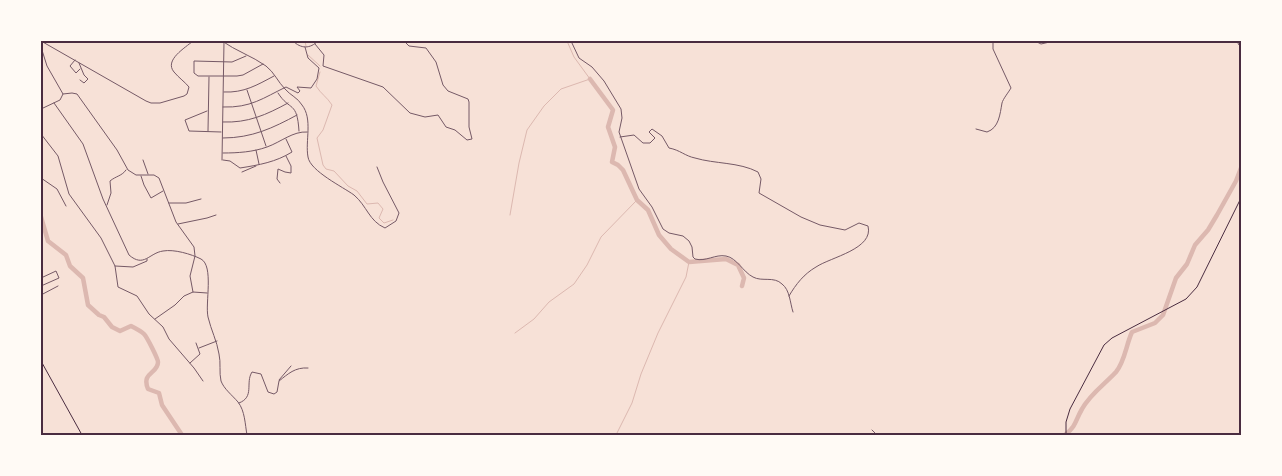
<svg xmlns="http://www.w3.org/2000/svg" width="1282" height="476" viewBox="0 0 1282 476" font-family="Barlow,sans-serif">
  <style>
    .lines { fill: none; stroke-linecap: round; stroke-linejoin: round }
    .stream { stroke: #dcb8b0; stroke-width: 1 }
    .river { stroke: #dcb8b0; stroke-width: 4.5 }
    .minor { stroke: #755966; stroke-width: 1 }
    .tertiary { stroke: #755966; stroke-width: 1 }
    .secondary { stroke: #4a2c40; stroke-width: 1 }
    .neatline { fill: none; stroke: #4a2c40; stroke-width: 2 }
  </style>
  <rect width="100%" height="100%" fill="#f7e1d7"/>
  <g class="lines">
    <g class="stream">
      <path d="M305,41L306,46"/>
      <path d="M308,55L320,66"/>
      <path d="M320,72L316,86C321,94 327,97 332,105L323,130L317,138L323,165L326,169L334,171L348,186L357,191L367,204L378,203L383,209L379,218L384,223L393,220"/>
      <path d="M510,215L519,163L527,130L544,106L561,89L590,79L574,57L567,41"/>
      <path d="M515,333L534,319L549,302L574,284L587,265L601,237L637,200"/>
      <path d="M616,435L632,403L641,374L658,333L686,277L689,262"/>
    </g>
    <g class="river">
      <path d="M590,79L613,110L608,127L615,147L612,162L618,165L623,170L637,200L648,210L659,235L671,249L689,262L726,259L738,265L744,278L742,286"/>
      <path d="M41,217L48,241L66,255L70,266L83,278L88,305L99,315L104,317L112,327L120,331L131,326C135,328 141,331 144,334C147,337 158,359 158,362C158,374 141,372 148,389L159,393L162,405L182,435"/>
      <path d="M1065,435C1077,425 1075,421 1082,409C1090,394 1105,384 1116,372C1125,361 1126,345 1132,332L1155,323L1163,315L1176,278L1187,264L1195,245L1208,230L1217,215L1236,181L1241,168"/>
    </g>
    <g class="minor">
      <path d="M41,41L146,101L151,103H160L184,96L187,94L189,87C185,82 179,78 174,72C164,60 185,48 193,41"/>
      <path d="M222,41C236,51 252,56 266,66C274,72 278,82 285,89C290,95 298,98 302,105C313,119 305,141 308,157C310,171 343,187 354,195C367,206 369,221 385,228L396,221L399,213L383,182L377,167"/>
      <path d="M293,41C301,49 310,49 318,41"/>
      <path d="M571,41L579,58L592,67L604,81L621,109L622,118L619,132L639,189L652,207L663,229L669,233L683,236L689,241L692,247L693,257L695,259C706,262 715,254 726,256C737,258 743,272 753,277C762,282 774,276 782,284C790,290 790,303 793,312"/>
      <path d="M1035,41L1041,44L1054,41"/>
      <path d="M1239,41L1238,44L1241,46"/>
      <path d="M315,44L324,55L323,66L383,87L410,113L425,117L438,115L446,127L455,130L467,140L472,139L469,127V102L468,99L448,91L443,85L436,62L426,48L409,46L404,41"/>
      <path d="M41,47L47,66L63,94L60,100L41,109"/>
      <path d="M246,56L232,62L194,61V73L198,76H237L243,75L263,64"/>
      <path d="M75,60L70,66L76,73L80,69"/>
      <path d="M79,63L84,75L88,79L84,83L80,80"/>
      <path d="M247,90L266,146"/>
      <path d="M224,92C244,93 257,85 274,76"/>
      <path d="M278,93C290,112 297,100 299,131"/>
      <path d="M63,94L72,93L77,94L117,150L128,170L136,175H154L159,178L176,222L194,247L195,256L190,276L193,292"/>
      <path d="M223,107C251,108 263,98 286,87L298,93L300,91L297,87L311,88L317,79L319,68L308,58L305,47"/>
      <path d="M207,111L185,120L189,131L221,132"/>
      <path d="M223,122C248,123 266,115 288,103"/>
      <path d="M976,129L987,132C999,128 1000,114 1002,103C1003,99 1008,93 1011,88L993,49V41"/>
      <path d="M208,131L209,77"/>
      <path d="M41,134L58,156L69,194L101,238L115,266L118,287L137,296L149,314L163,327L169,339L194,368L203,381"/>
      <path d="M620,137L634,135L643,143H650L655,138L649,132L652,129L662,136L669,148C680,150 685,156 695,158C715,164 739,162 758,172L761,179L759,193L801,217L820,225L845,230L859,223L868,226C874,249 831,257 816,267C804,274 796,284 789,296"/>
      <path d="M223,138C252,138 273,128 297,115"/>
      <path d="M256,150L259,164"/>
      <path d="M223,153C238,153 253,152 267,147C281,142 293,131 307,132"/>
      <path d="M143,160L148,174"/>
      <path d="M223,160L230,161L240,168C259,165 276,162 292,152L286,139"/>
      <path d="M242,172L256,166"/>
      <path d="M141,176L144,185L151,198L163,191"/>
      <path d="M41,178L57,189L66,206"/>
      <path d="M280,183L277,179L278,169L285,172L291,173V166L286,156"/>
      <path d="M169,203H186L201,199"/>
      <path d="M107,205L111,193L110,181C116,176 122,176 126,170"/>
      <path d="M178,224L207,218L216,215"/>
      <path d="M115,266L133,267L147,261V259"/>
      <path d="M41,278L56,271L59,278L41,286"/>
      <path d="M41,295L58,286"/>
      <path d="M155,319L175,305L184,296L193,292L207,293"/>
      <path d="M199,348L217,341"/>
      <path d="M190,363L200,354L196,343"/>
      <path d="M279,380L291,366"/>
      <path d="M239,403C255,397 245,383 252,372L261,374L268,392L274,394L277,392L279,381C288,374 295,367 308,368"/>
    </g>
    <g class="tertiary">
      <path d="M54,103L83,144L103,199L129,255C144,268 149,253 163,251C174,249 191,254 201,259C214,266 205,303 208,317C211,330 217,341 219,354C221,362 219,373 221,381C224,389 232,395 238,402C245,411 245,424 247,435"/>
      <path d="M222,160L224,42"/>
      <path d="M872,430L877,435"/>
    </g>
    <g class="secondary">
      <path d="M41,361L82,435"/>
      <path d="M1066,435V422L1070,409L1104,345L1112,338L1186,299L1197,287L1241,198"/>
    </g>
  </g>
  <rect width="1282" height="476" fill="none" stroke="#fffaf5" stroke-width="85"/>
  <rect x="42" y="42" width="1198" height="392" class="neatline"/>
</svg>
